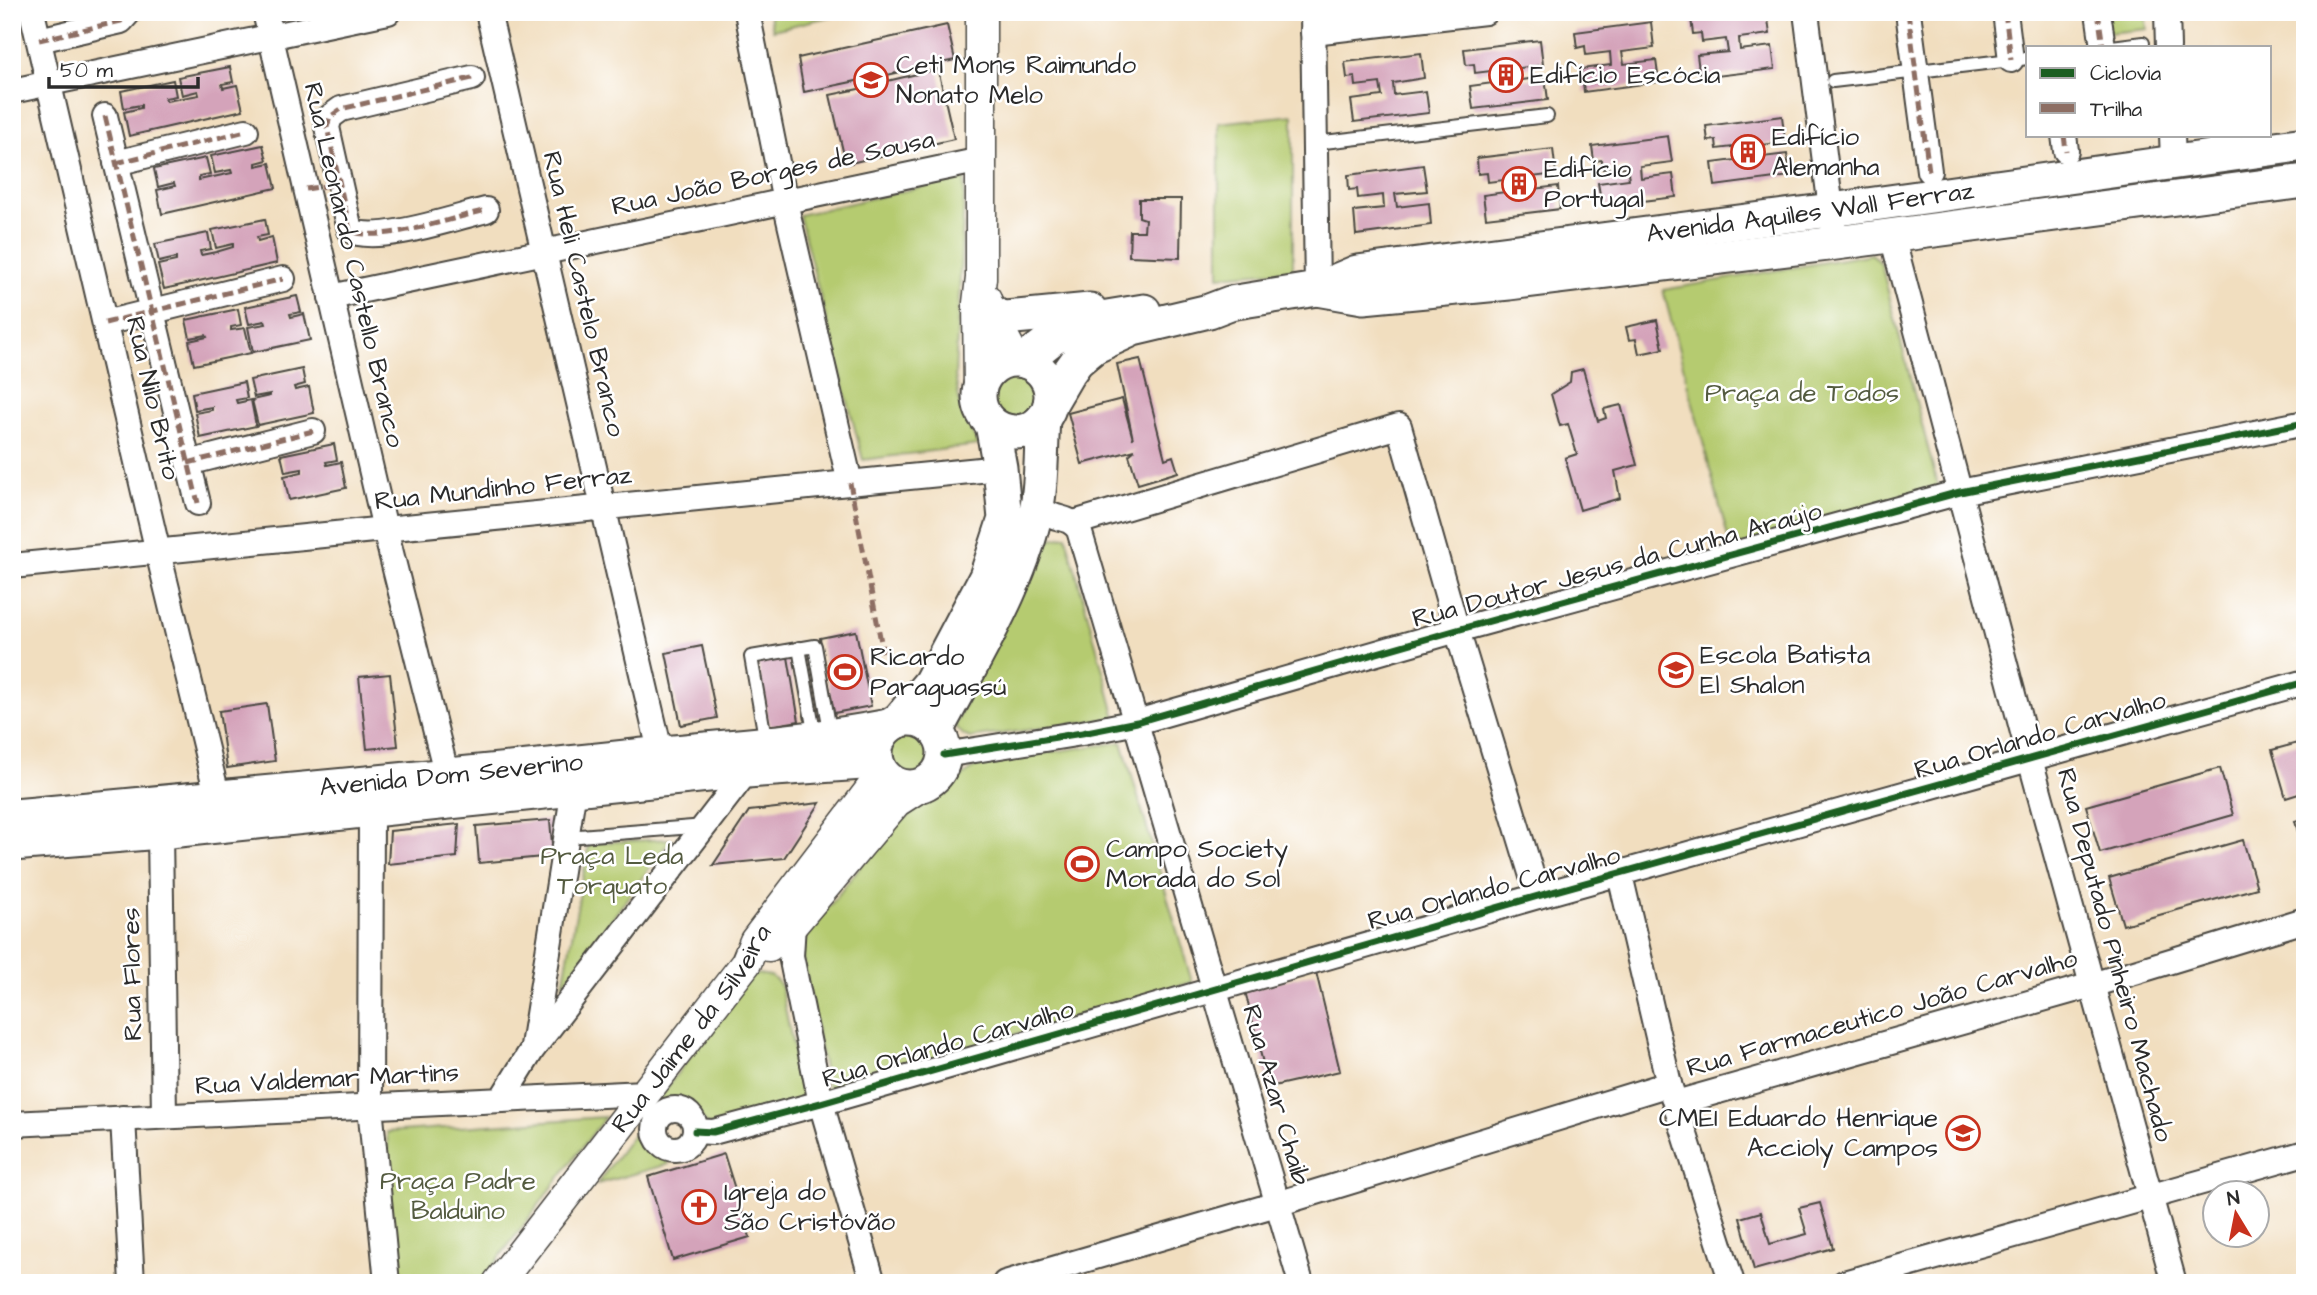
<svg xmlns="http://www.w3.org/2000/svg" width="2317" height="1295" viewBox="0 0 2317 1295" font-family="'Architects Daughter',sans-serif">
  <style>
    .green { fill: #b5cb70; stroke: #707b4e; stroke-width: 2 }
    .building { fill: #d4a3ba }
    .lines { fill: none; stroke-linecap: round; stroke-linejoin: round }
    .service-casing { stroke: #494641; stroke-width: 16 }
    .minor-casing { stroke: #494641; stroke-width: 28 }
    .tertiary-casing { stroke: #494641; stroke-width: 33 }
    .secondary-casing { stroke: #494641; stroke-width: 37 }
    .service { stroke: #fff; stroke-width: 12 }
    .minor { stroke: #fff; stroke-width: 24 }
    .tertiary { stroke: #fff; stroke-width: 30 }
    .secondary { stroke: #fff; stroke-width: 33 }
    .quiet { stroke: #8d6e63; stroke-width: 5; stroke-dasharray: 10 5; stroke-linecap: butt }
    .cycleway-casing { stroke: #fff; stroke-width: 11 }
    .cycleway { stroke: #1b5e20; stroke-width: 7 }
    .labels { text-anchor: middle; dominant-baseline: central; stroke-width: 5; stroke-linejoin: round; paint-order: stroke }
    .poi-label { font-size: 26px; fill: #2b2b2b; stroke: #fff; text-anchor: start }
    .street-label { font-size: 26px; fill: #2b2b2b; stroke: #fff }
    .park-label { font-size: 26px; fill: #545b40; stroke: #fff }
  </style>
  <rect width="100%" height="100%" fill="#fff"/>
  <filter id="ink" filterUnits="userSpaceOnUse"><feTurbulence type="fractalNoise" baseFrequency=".0143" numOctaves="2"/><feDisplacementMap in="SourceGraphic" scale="14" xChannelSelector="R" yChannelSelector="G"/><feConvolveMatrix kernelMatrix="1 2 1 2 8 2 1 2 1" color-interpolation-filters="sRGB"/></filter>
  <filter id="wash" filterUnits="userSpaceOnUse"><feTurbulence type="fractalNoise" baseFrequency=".00686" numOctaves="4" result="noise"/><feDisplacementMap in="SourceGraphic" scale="28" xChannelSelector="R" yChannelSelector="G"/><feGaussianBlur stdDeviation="1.57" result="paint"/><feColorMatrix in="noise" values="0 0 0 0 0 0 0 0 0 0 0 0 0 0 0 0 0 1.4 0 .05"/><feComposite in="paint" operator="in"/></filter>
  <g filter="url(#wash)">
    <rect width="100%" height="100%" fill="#f1debf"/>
    <g class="green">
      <path d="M769,12H849L773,30Z"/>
      <path d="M2105,12H2145L2147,29L2108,33Z"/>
      <path d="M1293,115V270L1219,276V123Z"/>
      <path d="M965,177L955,376L961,410L978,445L863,460L799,215Z"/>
      <path d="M1872,254L1881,264L1939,491L1731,549L1663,290Z"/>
      <circle cx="1015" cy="397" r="24"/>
      <path d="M1066,536L1116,718L970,738L963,735L955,726L1036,542Z"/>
      <circle cx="910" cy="754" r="24"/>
      <path d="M1122,742L1192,982L828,1090L800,944L888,831L982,762Z"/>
      <path d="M671,839L563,985L589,843Z"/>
      <path d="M758,974L771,976L780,984L804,1099L711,1128C701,1120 694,1107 682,1104C661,1099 641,1119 647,1140C651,1152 663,1154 669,1164L597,1184L746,979Z"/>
      <path d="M605,1117L480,1283H397L391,1230L387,1132Z"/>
    </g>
    <g id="blocks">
      <g class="building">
        <path d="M1741,12H1767L1770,34L1739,38L1740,50L1772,46L1775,69L1700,78L1697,55L1728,52L1726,39L1702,42L1701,33L1693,34L1691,18Z"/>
        <path d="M1651,22L1654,48L1622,52L1624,64L1656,60L1659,82L1584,92L1581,69L1611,65L1610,52L1586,55L1585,46L1577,48L1575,32Z"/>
        <path d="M947,25L955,60L878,77L879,83L938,69L954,139L846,164L830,95L868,87L866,79L804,92L798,58Z"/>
        <path d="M1540,40L1543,65L1512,69L1513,81L1545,77L1548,100L1473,109L1470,86L1501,82L1499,70L1475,73L1474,64L1466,65L1464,49Z"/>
        <path d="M1421,53L1424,78L1393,83L1394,95L1426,91L1429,113L1354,122L1351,100L1382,96L1380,83L1356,86L1355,77L1347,78L1345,62Z"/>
        <path d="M230,67L233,82L222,84L223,88L237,85L243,110L129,136L124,112L141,108V105L124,108L121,91L173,80L176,96L165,98L166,101L199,95L198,91L182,95L178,77Z"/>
        <path d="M1782,116L1785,142L1754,146L1755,158L1787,154L1790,176L1715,186L1712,163L1743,159L1741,146L1717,149L1716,140L1708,141L1706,126Z"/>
        <path d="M1668,136L1672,162L1640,166L1641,178L1673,174L1676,197L1602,206L1598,183L1629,179L1627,167L1603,169L1602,160L1594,161L1592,146Z"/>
        <path d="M263,145L267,160L256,163V166L270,163L276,188L162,214L157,190L175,186L174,183L158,187L154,169L206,158L210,174L199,176V180L232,173L231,170L215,173L211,156Z"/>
        <path d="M1553,149L1556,174L1524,178L1526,190L1558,186L1560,209L1486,218L1483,195L1513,191L1512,179L1488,182L1487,173L1478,174L1477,158Z"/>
        <path d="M1423,165L1427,191L1395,194L1397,207L1429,203L1431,225L1356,235L1354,211L1384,208L1383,195L1358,198L1357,189L1349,190L1348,175Z"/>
        <path d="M1139,199H1181L1180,258L1129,256L1130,231H1144L1145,219L1139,217Z"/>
        <path d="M265,219L268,235L257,237L258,241L272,237L277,263L164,289L158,265L176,261V258L159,262L155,244L208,233L211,249L200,251L201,255L216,252L233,247V244L216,248L212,230Z"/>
        <path d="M297,296L301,312L290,314L291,317L304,314L310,340L253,352L248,327L266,324L265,321L249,324L245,307Z"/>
        <path d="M238,309L241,325L231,327V330L245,328L251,353L194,365L189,341L207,337L206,335L190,338L186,320Z"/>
        <path d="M1657,320L1663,349L1639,354L1636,339L1629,340L1626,327Z"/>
        <path d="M1140,359L1165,459L1173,456L1178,472L1138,484L1129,455L1135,450L1082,464L1068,413L1122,399L1133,439L1117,364Z"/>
        <path d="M302,369L305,384L294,387L295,390L309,387L314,413L258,425L252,400L270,396V394L254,397L250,380Z"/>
        <path d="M1583,369L1598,421L1606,418L1604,409L1621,405L1637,465L1615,471L1620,498L1580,510L1565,458L1577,454L1568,424L1560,426L1551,394L1570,382L1571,372Z"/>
        <path d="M244,382L247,398L236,400L237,403L251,400L256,426L200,438L195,413L212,410V407L195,410L192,393Z"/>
        <path d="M334,444L337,460L326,462L327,465L341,462L346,488L289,500L284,476L302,472V469L285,472L281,455Z"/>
        <path d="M856,631L871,706L834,713L820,638Z"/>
        <path d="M702,646L717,718L681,725L666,653Z"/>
        <path d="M788,657L799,721L769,726L758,662Z"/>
        <path d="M390,674L398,746L367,749L359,677Z"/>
        <path d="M267,704L275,761L227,768L219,711Z"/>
        <path d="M2305,741V792L2286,798L2272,750Z"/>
        <path d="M2220,768L2233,815L2100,853L2086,806Z"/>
        <path d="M820,803L784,858L713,865L749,811Z"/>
        <path d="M2305,818V854L2304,855L2295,821Z"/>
        <path d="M550,820L553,856L479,863L476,826Z"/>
        <path d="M459,824L457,857L388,864L390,831Z"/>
        <path d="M2243,840L2257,888L2123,925L2109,878Z"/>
        <path d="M1316,972L1340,1071L1269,1087L1245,991Z"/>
        <path d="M724,1154L750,1237L673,1260L648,1177Z"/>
        <path d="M1820,1203L1833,1248L1754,1270L1740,1218L1761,1212L1770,1244L1807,1234L1799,1208Z"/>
      </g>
    </g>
  </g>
  <g filter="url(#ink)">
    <use href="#blocks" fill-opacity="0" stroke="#494641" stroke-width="2"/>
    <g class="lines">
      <g class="service-casing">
        <g id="service">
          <path d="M2112,47L2143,43"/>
          <path d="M1833,81L2028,58"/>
          <path d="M1324,142L1547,116"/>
          <path d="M799,648L815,737"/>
          <path d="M766,743L751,657L815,646L831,736"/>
          <path d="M567,837L705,826"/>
        </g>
      </g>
      <g class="minor-casing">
        <g id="minor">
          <path d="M32,12L158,552L221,811"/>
          <path d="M265,12L385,529L447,776"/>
          <path d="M488,12L664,768"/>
          <path d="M747,12L785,202L850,483"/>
          <path d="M1313,12L1317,289"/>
          <path d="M1806,12L1833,225"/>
          <path d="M1908,12L1929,171"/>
          <path d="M2005,12L2011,60"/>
          <path d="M2098,12L2103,47"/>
          <path d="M2167,12L2168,47"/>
          <path d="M1313,32L1485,12"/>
          <path d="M39,40L121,21L129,12"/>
          <path d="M472,78L341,109L330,117L327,127L350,230C375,245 456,217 486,210"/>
          <path d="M12,91L388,12"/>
          <path d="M105,116L198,503"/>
          <path d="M2064,135L2066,151"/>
          <path d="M2172,135L2173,160"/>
          <path d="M116,163L246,131"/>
          <path d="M1892,236L2030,759L2174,1283"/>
          <path d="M331,297L981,160"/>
          <path d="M105,323L283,279"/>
          <path d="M188,463L313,431"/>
          <path d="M1038,502C1040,506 1042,510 1046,512C1058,521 1068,515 1079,530L1301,1283"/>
          <path d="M1074,523L1399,426L1457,630L1538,896"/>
          <path d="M12,566L1000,468"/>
          <path d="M944,755L1082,733L1137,722L1457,630L1960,492L2305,423"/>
          <path d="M371,810L370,1106L387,1283"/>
          <path d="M160,832L164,1116"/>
          <path d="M1620,875L1669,1084L1732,1283"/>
          <path d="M793,924L791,956L821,1103L873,1283"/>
          <path d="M533,1046L574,789"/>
          <path d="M501,1100L532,1050L747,771"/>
          <path d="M1676,1103L2092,985L2305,920"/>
          <circle cx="675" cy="1129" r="20"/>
          <path d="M123,1118L132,1283"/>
          <path d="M12,1124L644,1093"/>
          <path d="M695,1131L713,1132L821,1103L1538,896L2305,682"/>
          <path d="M1005,1283L1277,1204L1669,1084"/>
          <path d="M1844,1283L2305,1153"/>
        </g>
      </g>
      <g class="tertiary-casing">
        <g id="tertiary">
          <path d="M986,299L988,308L1016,360"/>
          <path d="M979,392L978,303L981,278V12"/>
          <path d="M769,946L793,924L896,802L924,784"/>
          <path id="s1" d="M498,1283L746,963L755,941L883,773"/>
        </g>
      </g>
      <g class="secondary-casing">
        <g id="secondary">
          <path d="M1317,289L1363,297L1509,283L1836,243L2305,181"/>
          <path d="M988,308L996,316L1005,318L1090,310"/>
          <circle cx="1015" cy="396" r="36"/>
          <path d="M1024,361L1053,338L1095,319L1144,311"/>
          <path id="s2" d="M1050,404L1067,375L1077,361L1094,347L1133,329L1209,311L1230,303L1317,289L1357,272L1831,210L2305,144"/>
          <circle cx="910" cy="753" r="34"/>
          <path d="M898,721L930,683L986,577L1005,519L1000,468L992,424"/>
          <path d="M936,731C973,660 1025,580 1038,500C1042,474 1041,446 1043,419"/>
          <path id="s3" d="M12,816C217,797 421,779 626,757C714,747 802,743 889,726"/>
          <path d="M12,844L160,832L747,771L877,762"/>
        </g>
      </g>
      <use href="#service" class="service"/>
      <use href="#minor" class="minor"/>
      <use href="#tertiary" class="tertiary"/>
      <use href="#secondary" class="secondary"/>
      <g class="quiet">
        <path d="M1908,12L1929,171"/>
        <path d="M2005,12L2011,60"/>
        <path d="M2098,12L2103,47"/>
        <path d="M39,40L121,21L129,12"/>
        <path d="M472,78L341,109L330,117L327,127L350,230C375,245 456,217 486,210"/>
        <path d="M105,116L198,503"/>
        <path d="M2064,135L2066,151"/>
        <path d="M116,163L246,131"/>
        <path d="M306,189L339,184"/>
        <path d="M105,323L283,279"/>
        <path d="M188,463L313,431"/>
        <path d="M850,483L883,652"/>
      </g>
      <g class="cycleway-casing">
        <g id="cycleway">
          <path d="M944,755L1082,733L1137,722L1457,630L1960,492L2305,423"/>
          <path d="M695,1131L713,1132L821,1103L1538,896L2305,682"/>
        </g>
      </g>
      <use href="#cycleway" class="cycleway"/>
    </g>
  </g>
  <defs>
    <g id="building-ring" transform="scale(1.75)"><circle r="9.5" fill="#fff" stroke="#c8321e" stroke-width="1.5"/><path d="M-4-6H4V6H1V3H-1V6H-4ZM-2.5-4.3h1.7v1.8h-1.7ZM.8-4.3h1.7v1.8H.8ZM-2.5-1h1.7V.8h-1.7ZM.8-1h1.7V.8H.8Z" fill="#c8321e"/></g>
    <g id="school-ring" transform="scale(1.75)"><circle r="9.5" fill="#fff" stroke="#c8321e" stroke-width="1.5"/><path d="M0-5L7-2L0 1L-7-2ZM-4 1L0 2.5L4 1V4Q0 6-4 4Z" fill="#c8321e"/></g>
    <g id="stadium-ring" transform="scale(1.75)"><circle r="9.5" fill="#fff" stroke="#c8321e" stroke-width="1.5"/><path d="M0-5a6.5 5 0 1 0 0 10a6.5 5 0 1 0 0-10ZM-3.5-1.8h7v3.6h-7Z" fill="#c8321e"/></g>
    <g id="church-ring" transform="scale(1.75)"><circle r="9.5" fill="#fff" stroke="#c8321e" stroke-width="1.5"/><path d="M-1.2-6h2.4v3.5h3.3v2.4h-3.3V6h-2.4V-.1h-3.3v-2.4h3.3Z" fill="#c8321e"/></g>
  </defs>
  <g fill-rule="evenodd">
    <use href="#building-ring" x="1506" y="75"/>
    <use href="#school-ring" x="871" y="80"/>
    <use href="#building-ring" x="1748" y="152"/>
    <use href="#building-ring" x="1519" y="184"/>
    <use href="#school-ring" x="1676" y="670"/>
    <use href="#stadium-ring" x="845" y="672"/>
    <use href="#stadium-ring" x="1082" y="864"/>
    <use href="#school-ring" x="1963" y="1133"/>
    <use href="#church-ring" x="699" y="1207"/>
  </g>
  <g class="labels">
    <g class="poi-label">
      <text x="896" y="65">Ceti Mons Raimundo<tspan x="896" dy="30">Nonato Melo</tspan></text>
      <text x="1530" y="75">Edifício Escócia</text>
      <text x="1772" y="137">Edifício<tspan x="1772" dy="30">Alemanha</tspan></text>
      <text x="1544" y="169">Edifício<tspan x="1544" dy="30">Portugal</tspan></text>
      <text x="1700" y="655">Escola Batista<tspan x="1700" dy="30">El Shalon</tspan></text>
      <text x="870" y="657">Ricardo<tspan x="870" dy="30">Paraguassú</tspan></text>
      <text x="1106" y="849">Campo Society<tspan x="1106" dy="30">Morada do Sol</tspan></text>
      <text x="1938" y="1118" text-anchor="end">CMEI Eduardo Henrique<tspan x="1938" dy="30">Accioly Campos</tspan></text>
      <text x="724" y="1192">Igreja do<tspan x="724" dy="30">São Cristóvão</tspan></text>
    </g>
    <g class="street-label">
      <text transform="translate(773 173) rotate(-12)">Rua João Borges de Sousa</text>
      <text stroke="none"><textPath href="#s2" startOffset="805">Avenida Aquiles Wall Ferraz</textPath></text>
      <text transform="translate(354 265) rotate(77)">Rua Leonardo Castello Branco</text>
      <text transform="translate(584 294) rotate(77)">Rua Heli Castelo Branco</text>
      <text transform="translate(153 398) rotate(77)">Rua Nilo Brito</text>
      <text transform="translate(503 488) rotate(-6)">Rua Mundinho Ferraz</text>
      <text transform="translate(1617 565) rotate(-15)">Rua Doutor Jesus da Cunha Araújo</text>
      <text transform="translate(2040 735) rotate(-16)">Rua Orlando Carvalho</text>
      <text stroke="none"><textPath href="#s3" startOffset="441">Avenida Dom Severino</textPath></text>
      <text transform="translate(1494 888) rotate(-15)">Rua Orlando Carvalho</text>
      <text transform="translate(2115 955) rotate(75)">Rua Deputado Pinheiro Machado</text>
      <text transform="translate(132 974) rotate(-91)">Rua Flores</text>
      <text transform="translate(1882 1013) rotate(-16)">Rua Farmaceutico João Carvalho</text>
      <text stroke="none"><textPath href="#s1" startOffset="320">Rua Jaime da Silveira</textPath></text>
      <text transform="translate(948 1044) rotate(-16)">Rua Orlando Carvalho</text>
      <text transform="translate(327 1079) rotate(-3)">Rua Valdemar Martins</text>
      <text transform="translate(1276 1095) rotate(74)">Rua Azar Chaib</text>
    </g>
    <g class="park-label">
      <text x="1802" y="393">Praça de Todos</text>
      <text x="612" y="856">Praça Leda<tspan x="612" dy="30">Torquato</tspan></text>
      <text x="458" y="1181">Praça Padre<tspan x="458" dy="30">Balduino</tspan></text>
    </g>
  </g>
  <rect width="2317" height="1295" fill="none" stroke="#fff" stroke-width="42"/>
  <rect x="2026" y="46" width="245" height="91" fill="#ffffff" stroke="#aaaaaa" stroke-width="2"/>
  <rect x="2040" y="68" width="35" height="10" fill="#1b5e20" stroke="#aaaaaa" stroke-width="2"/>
  <text x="2090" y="80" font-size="21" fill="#2b2b2b">Ciclovia</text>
  <rect x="2040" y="103" width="35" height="10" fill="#8d6e63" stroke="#aaaaaa" stroke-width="2"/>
  <text x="2090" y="116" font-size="21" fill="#2b2b2b">Trilha</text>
  <g transform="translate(2236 1214) rotate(350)"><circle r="33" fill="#ffffff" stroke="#aaaaaa" stroke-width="2"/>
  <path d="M0-5L12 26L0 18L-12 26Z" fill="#c8321e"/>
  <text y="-10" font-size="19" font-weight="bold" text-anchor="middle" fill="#2b2b2b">N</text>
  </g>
  <path d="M49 77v10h149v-10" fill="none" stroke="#2b2b2b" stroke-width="3.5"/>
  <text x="60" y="77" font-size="21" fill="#2b2b2b" stroke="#ffffff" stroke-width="5" paint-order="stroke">50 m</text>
</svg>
